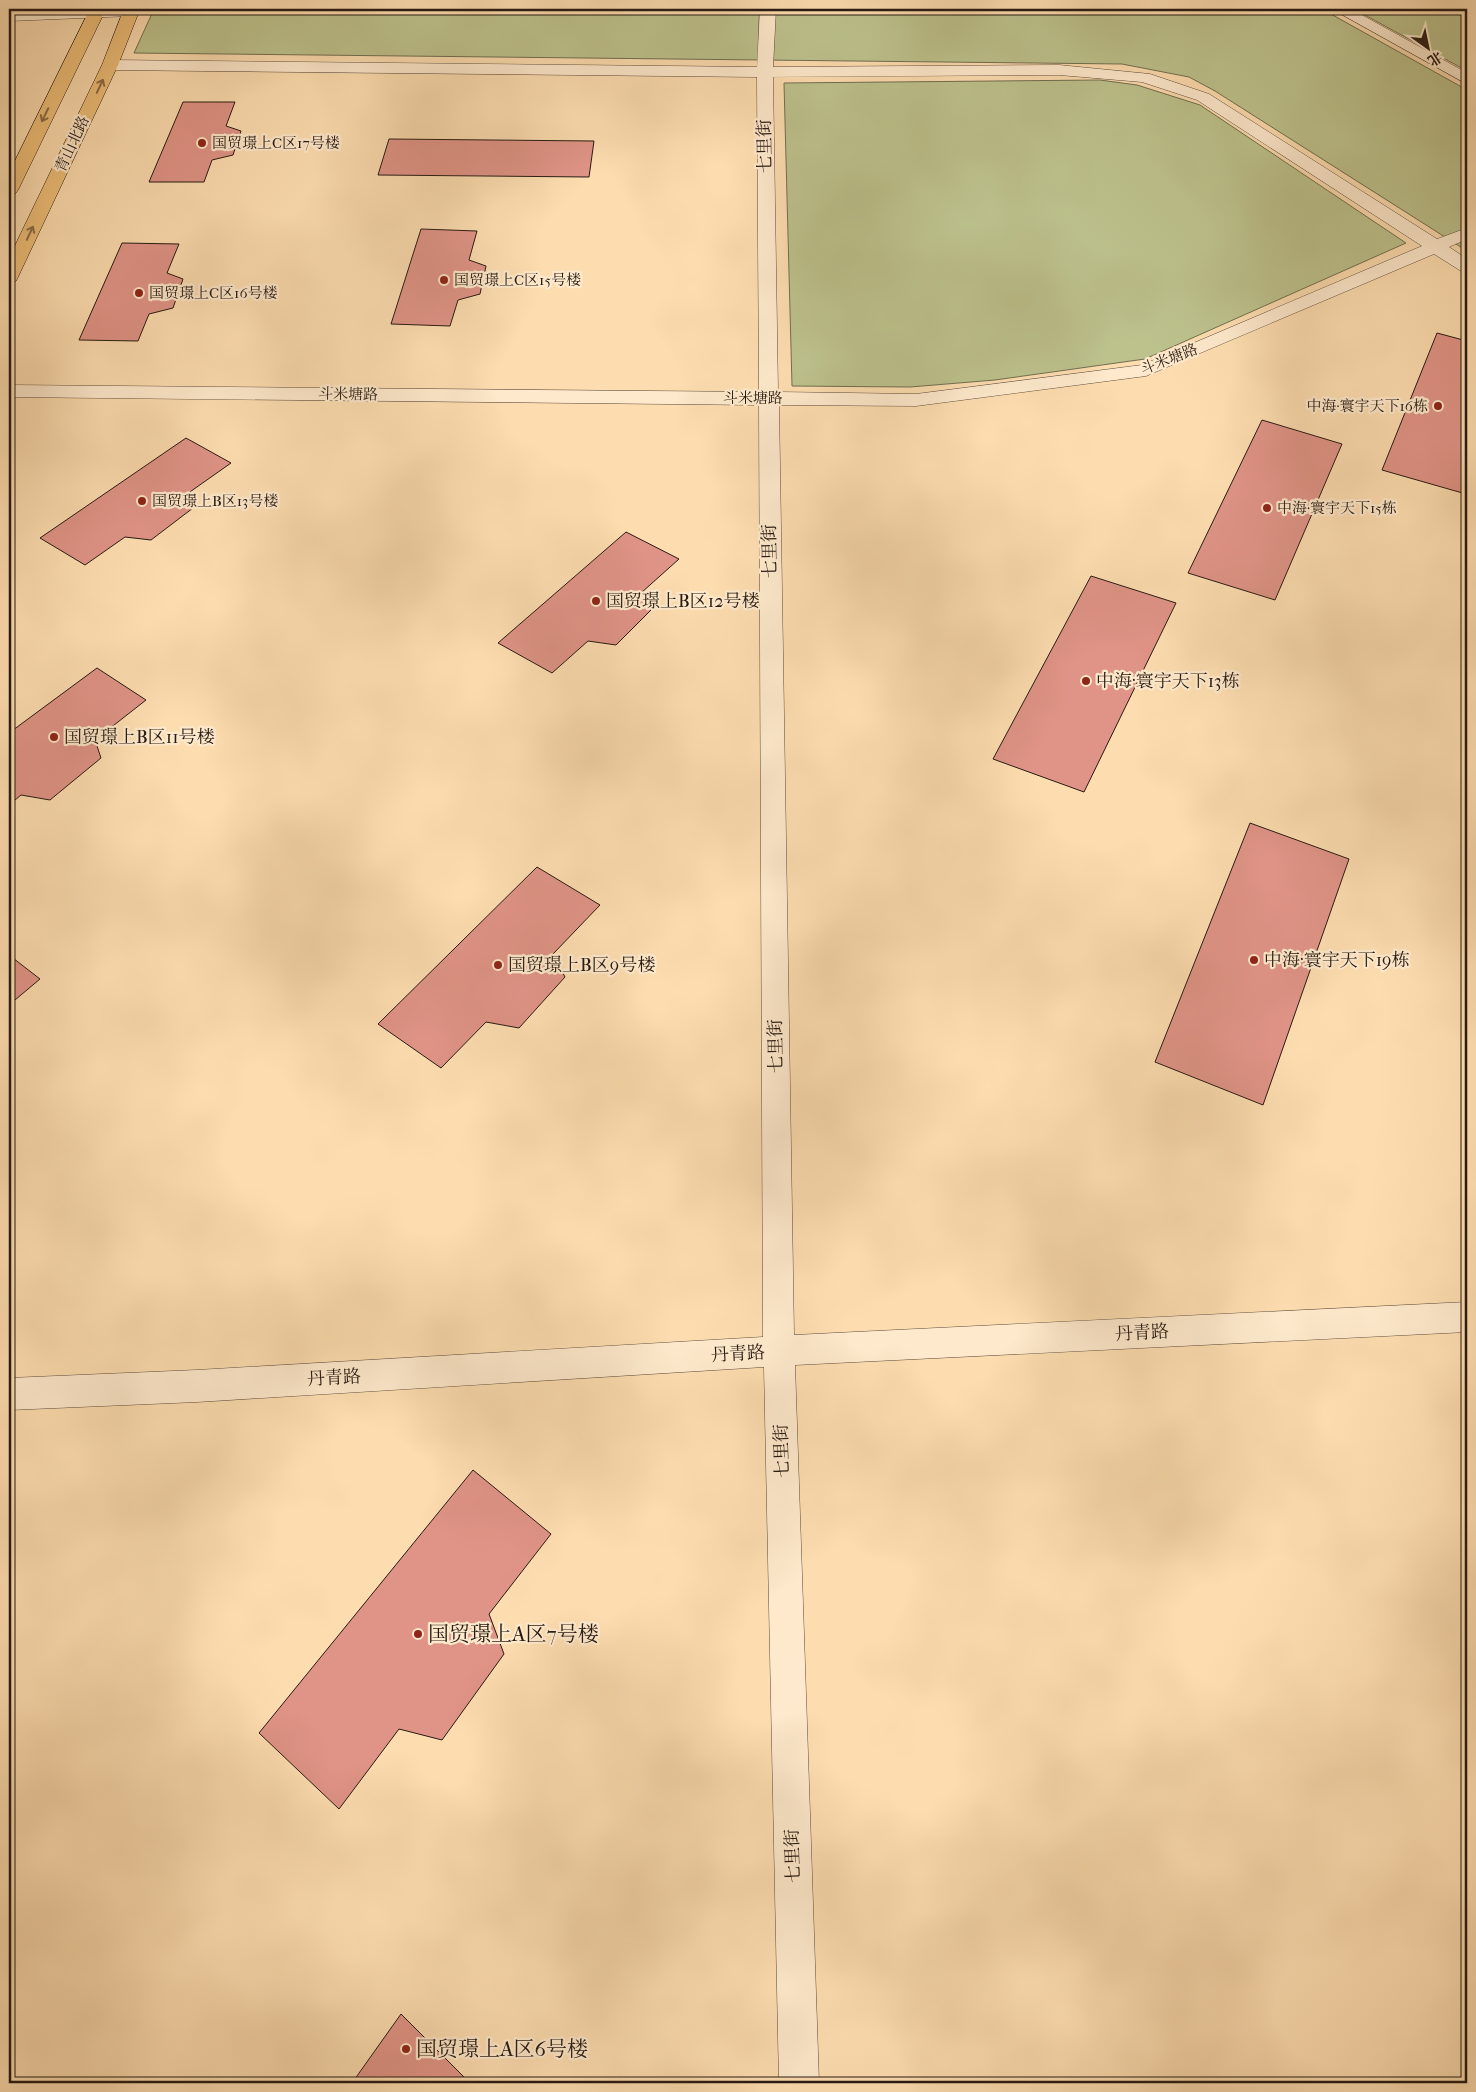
<svg xmlns="http://www.w3.org/2000/svg" width="1476" height="2092" viewBox="0 0 1476 2092" font-family="'IM FELL French Canon','Noto Serif SC',serif">
  <style>
    .green { fill: #bdc28d; stroke: #726e50 }
    .building { fill: #e09487; stroke: #271a12 }
    .lines { fill: none; stroke-linecap: round; stroke-linejoin: round }
    .minor-casing { stroke: #5c4b3a; stroke-width: 1 }
    .major-casing { stroke: #271a12; stroke-width: 1 }
    .minor { fill: #fee9cc; fill-rule: evenodd }
    .major { fill: #eebe78; fill-rule: evenodd }
    .oneway { stroke: #8a6c45 }
    .poi-dot { fill: #8f2418; stroke: #fee9cc; stroke-width: 2 }
    .labels { text-anchor: middle; dominant-baseline: central; stroke-width: 4.5; stroke-linejoin: round; paint-order: stroke }
    .far-poi-label { font-size: 15px; fill: #271a12; stroke: #fee9cc; text-anchor: start }
    .far-street-label { font-size: 15px; fill: #271a12; stroke: #fee9cc }
    .street-label { font-size: 18px; fill: #271a12; stroke: #fee9cc }
    .poi-label { font-size: 18px; fill: #271a12; stroke: #fee9cc; text-anchor: start }
    .near-poi-label { font-size: 21px; fill: #271a12; stroke: #fee9cc; text-anchor: start }
  </style>
  <rect width="100%" height="100%" fill="#fdddb0"/>
  <filter id="stains"><feTurbulence type="fractalNoise" baseFrequency=".004" numOctaves="4"/><feColorMatrix values="0 0 0 0 .2 0 0 0 0 .09 0 0 0 0 .02 0 0 0 .5 -.17"/></filter>
  <radialGradient id="worn" r=".72"><stop offset=".6" stop-color="#630" stop-opacity="0"/><stop offset="1" stop-color="#630" stop-opacity=".3"/></radialGradient>
  <g class="green">
    <path d="M154,9H1322L1467,90V251L1215,91L1189,77L1122,64L134,53Z"/>
    <path d="M1354,9H1467V71Z"/>
    <path d="M1100,80L1137,85L1200,105L1406,243L1145,359L995,380L910,387L792,386L784,83Z"/>
  </g>
  <g class="building">
    <path d="M183,102H235L226,126L241,131L233,155L212,160L204,182H149Z"/>
    <path d="M389,139L594,141L589,177L378,175Z"/>
    <path d="M421,229L477,231L469,260L486,266L480,294L458,300L450,326L391,324Z"/>
    <path d="M122,243L179,244L167,273L183,279L173,308L149,314L138,341L79,340Z"/>
    <path d="M1437,333L1467,341L1466,494L1382,470Z"/>
    <path d="M1262,420L1342,444L1275,600L1188,573Z"/>
    <path d="M186,438L231,463L187,494L193,508L151,540L125,537L85,565L40,538Z"/>
    <path d="M626,532L679,559L641,593L652,609L616,645L588,641L552,673L498,643Z"/>
    <path d="M1091,576L1176,603L1084,792L993,759Z"/>
    <path d="M97,668L146,700L95,740L101,758L50,800L21,795L9,805V733Z"/>
    <path d="M1250,823L1349,859L1263,1105L1155,1062Z"/>
    <path d="M537,867L600,905L553,954L565,977L519,1028L486,1022L441,1068L378,1024Z"/>
    <path d="M9,955L40,979L9,1005Z"/>
    <path d="M473,1470L551,1534L489,1614L504,1654L442,1740L399,1729L339,1809L259,1733Z"/>
    <path d="M401,2014L470,2083H352Z"/>
  </g>
  <g class="lines">
    <g class="minor-casing">
      <g id="minor">
        <path d="M74,9H137L139,11L131,16L9,21V11Z"/>
        <path d="M760,9H776L773,67L1059,65L1150,74L1209,94L1437,239L1467,228V239L1449,247L1467,259V272L1461,271L1434,254L1146,376L916,406L779,405L794,1335L1467,1302V1332L795,1365L819,2083H779L764,1367L197,1402L9,1410V1378L197,1370L763,1337L759,405L9,397V385L759,392L757,77L110,70L102,65L110,60L757,67ZM1059,75L1142,82L1197,100L1422,246L1142,365L916,394L778,392L773,77Z"/>
        <path d="M1332,9H1351L1467,73V84Z"/>
      </g>
    </g>
    <g class="major-casing">
      <g id="major">
        <path d="M90,9H106L18,190L15,194L9,195V173Z"/>
        <path d="M124,9H140L118,65L18,277L16,281L9,282V258L102,65Z"/>
      </g>
    </g>
    <use href="#minor" class="minor"/>
    <use href="#major" class="major"/>
  </g>
  <defs><path id="oneway-shaft" d="M-6 0H5M1.5-3L5.5 0L1.5 3" fill="none" stroke-width="1.6" stroke-linecap="round" stroke-linejoin="round" transform="scale(1.25)"/></defs>
  <g class="oneway">
    <use href="#oneway-shaft" transform="translate(100 86) rotate(-65)"/>
    <use href="#oneway-shaft" transform="translate(45 115) rotate(116)"/>
    <use href="#oneway-shaft" transform="translate(30 233) rotate(-65)"/>
  </g>
  <g class="poi-dot">
    <circle cx="202" cy="143" r="5"/>
    <circle cx="444" cy="280" r="5"/>
    <circle cx="139" cy="293" r="5"/>
    <circle cx="1438" cy="406" r="5"/>
    <circle cx="142" cy="501" r="5"/>
    <circle cx="1267" cy="508" r="5"/>
    <circle cx="596" cy="601" r="5"/>
    <circle cx="1086" cy="681" r="5"/>
    <circle cx="54" cy="737" r="5"/>
    <circle cx="1254" cy="960" r="5"/>
    <circle cx="498" cy="965" r="5"/>
    <circle cx="418" cy="1634" r="5"/>
    <circle cx="406" cy="2049" r="5"/>
  </g>
  <g class="labels">
    <g class="far-poi-label">
      <text x="212" y="143">国贸璟上C区17号楼</text>
      <text x="454" y="280">国贸璟上C区15号楼</text>
      <text x="149" y="293">国贸璟上C区16号楼</text>
      <text x="1428" y="406" text-anchor="end">中海·寰宇天下16栋</text>
      <text x="152" y="501">国贸璟上B区13号楼</text>
      <text x="1277" y="508">中海·寰宇天下15栋</text>
    </g>
    <g class="far-street-label">
      <text transform="translate(72 144) rotate(-65)">青山北路</text>
      <text transform="translate(1169 359) rotate(-21)">斗米塘路</text>
      <text transform="translate(348 394) rotate(1)">斗米塘路</text>
      <text x="753" y="398">斗米塘路</text>
    </g>
    <g class="street-label">
      <text transform="translate(765 146) rotate(-91)">七里街</text>
      <text transform="translate(770 551) rotate(-91)">七里街</text>
      <text transform="translate(776 1046) rotate(-91)">七里街</text>
      <text transform="translate(1142 1333) rotate(-3)">丹青路</text>
      <text transform="translate(738 1354) rotate(-3)">丹青路</text>
      <text transform="translate(334 1378) rotate(-3)">丹青路</text>
      <text transform="translate(782 1451) rotate(-92)">七里街</text>
      <text transform="translate(793 1856) rotate(-92)">七里街</text>
    </g>
    <g class="poi-label">
      <text x="606" y="601">国贸璟上B区12号楼</text>
      <text x="1096" y="681">中海·寰宇天下13栋</text>
      <text x="64" y="737">国贸璟上B区11号楼</text>
      <text x="1264" y="960">中海·寰宇天下19栋</text>
      <text x="508" y="965">国贸璟上B区9号楼</text>
    </g>
    <g class="near-poi-label">
      <text x="428" y="1634">国贸璟上A区7号楼</text>
      <text x="416" y="2049">国贸璟上A区6号楼</text>
    </g>
  </g>
  <rect width="1476" height="2092" fill="none" stroke="#fdddb0" stroke-width="30"/>
  <rect x="10" y="10" width="1456" height="2072" fill="none" stroke="#271a12" stroke-width="2.5"/>
  <rect x="15" y="15" width="1446" height="2062" fill="none" stroke="#271a12"/>
  <g transform="translate(1428 48) rotate(147)" stroke="#fee9cc" stroke-width="4" paint-order="stroke">
  <path d="M0-4L9 19L0 12L-9 19Z" fill="#271a12"/>
  <text y="-8" font-size="14" font-weight="bold" text-anchor="middle" fill="#271a12">北</text>
  </g>
  <rect width="100%" height="100%" filter="url(#stains)"/>
  <rect width="100%" height="100%" fill="url(#worn)"/>
</svg>
